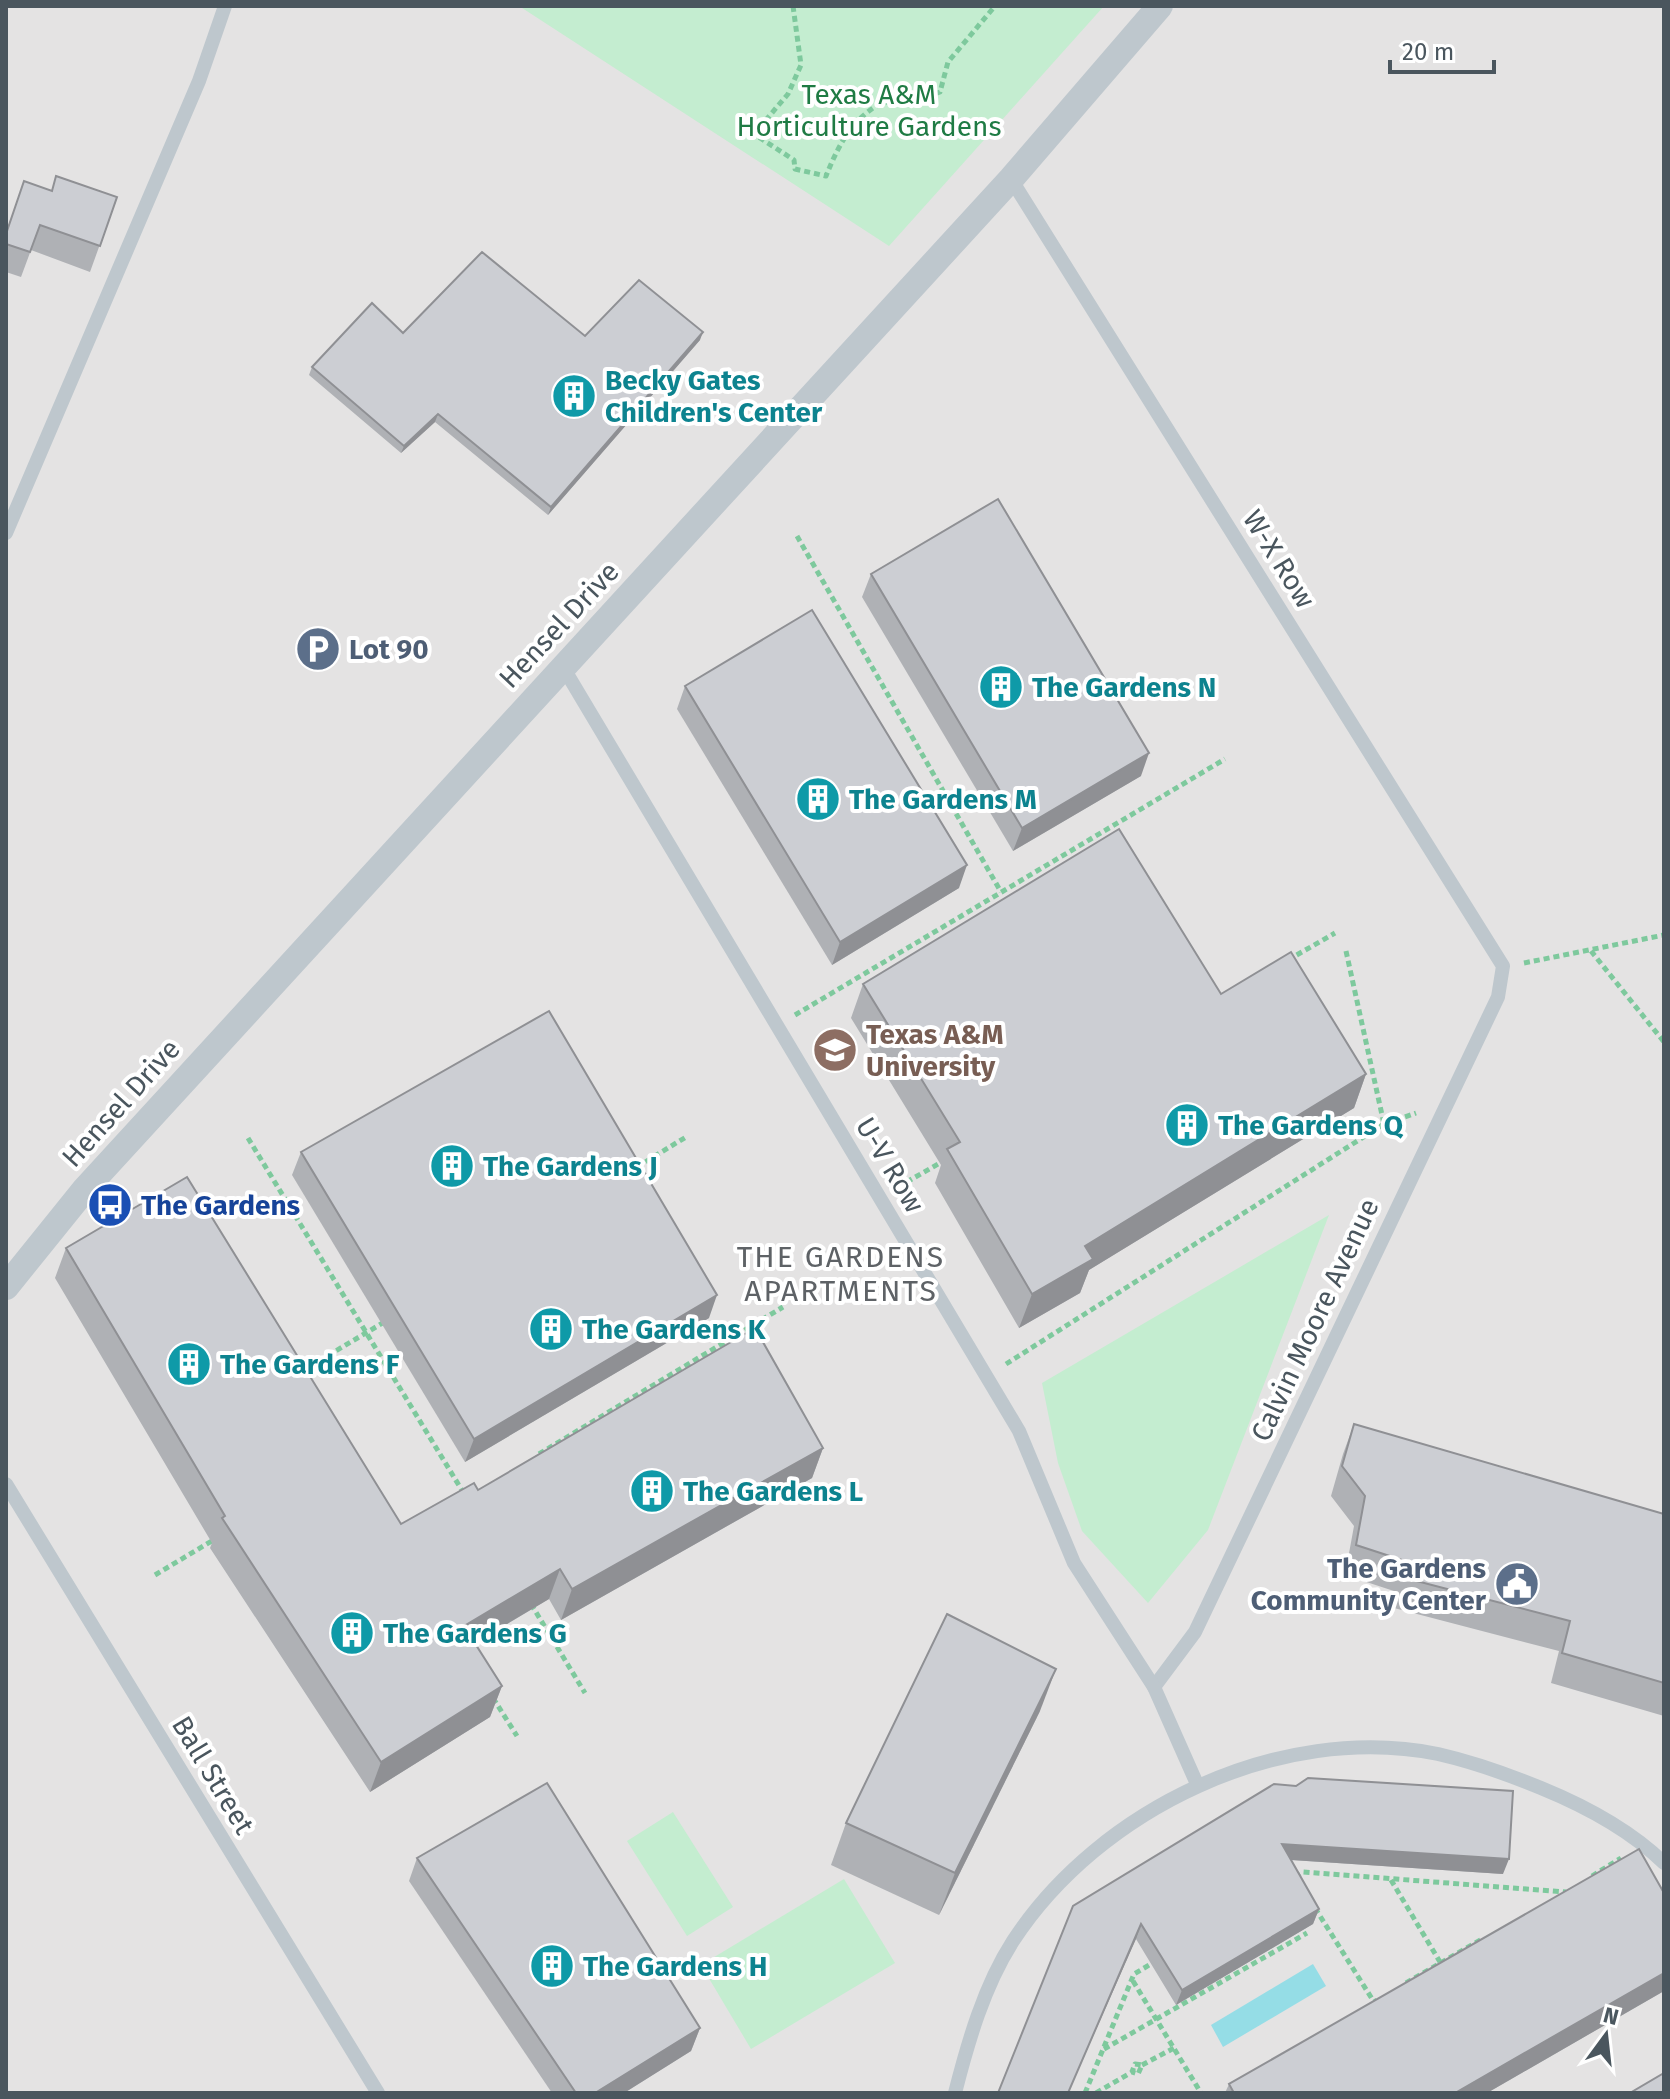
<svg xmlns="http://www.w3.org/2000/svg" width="1670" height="2099" viewBox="0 0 1670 2099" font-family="'Fira Sans',sans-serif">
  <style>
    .education { fill: #e4e3e3 }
    .green { fill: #c4edd0 }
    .water { fill: #95dde6 }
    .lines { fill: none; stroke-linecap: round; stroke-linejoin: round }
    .path { stroke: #7ec99d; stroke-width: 5; stroke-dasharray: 6 4; stroke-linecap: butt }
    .service { stroke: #bec7cd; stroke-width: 14 }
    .minor { stroke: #bec7cd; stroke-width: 26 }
    .wall { fill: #afb1b5 }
    .shaded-wall { fill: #8f9094 }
    .building { fill: #ccced3; stroke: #8f9094; stroke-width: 2 }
    .labels { text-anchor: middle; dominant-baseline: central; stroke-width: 8; stroke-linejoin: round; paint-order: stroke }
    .park-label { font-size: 28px; fill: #1f7b44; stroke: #fff }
    .culture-label { font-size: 28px; font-weight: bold; fill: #0d838f; stroke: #fff; text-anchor: start }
    .street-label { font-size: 28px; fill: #4a565e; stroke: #fff }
    .service-label { font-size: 28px; font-weight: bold; fill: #4e5e75; stroke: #fff; text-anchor: start }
    .education-label { font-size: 28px; font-weight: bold; fill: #785e54; stroke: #fff; text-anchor: start }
    .transit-label { font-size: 28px; font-weight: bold; fill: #164399; stroke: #fff; text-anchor: start }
    .neighbourhood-label { font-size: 30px; letter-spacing: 2px; fill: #5e6266; stroke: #fff }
  </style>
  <rect width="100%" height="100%" fill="#f3f1f2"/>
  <rect class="education" x="6" y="6" width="1658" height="2087"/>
  <g class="green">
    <path d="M519,6H1104L889,246Z"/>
    <path d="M1329,1215L1208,1530L1148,1603L1082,1531L1058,1463L1042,1383Z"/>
    <path d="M673,1812L733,1907L687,1936L627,1841Z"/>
    <path d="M844,1879L895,1963L751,2049L701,1965Z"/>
  </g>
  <path class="water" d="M1313,1964L1326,1986L1223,2047L1211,2025Z"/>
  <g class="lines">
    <g class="path">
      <path d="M793,6L801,65L788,94L754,134L794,160L795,169L826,176C837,149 850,121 878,105C889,99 922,99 940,92L948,62L995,6"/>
      <path d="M797,536L1001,892"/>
      <path d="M1346,951L1384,1124"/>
      <path d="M1591,951L1664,1042"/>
      <path d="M1288,960L1335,933"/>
      <path d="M1524,963L1664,935"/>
      <path d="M795,1015L1225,759"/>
      <path d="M248,1138L463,1492"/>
      <path d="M637,1167L686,1137"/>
      <path d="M898,1187L945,1160"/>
      <path d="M113,1202L129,1217"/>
      <path d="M1006,1364L1384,1124L1416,1113"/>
      <path d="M302,1371L386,1321"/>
      <path d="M539,1454L783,1307"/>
      <path d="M155,1575L215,1539"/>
      <path d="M531,1604L585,1693"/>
      <path d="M493,1698L517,1736"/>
      <path d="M1592,1876L1621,1858"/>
      <path d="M1295,1877L1303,1872L1566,1892"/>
      <path d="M1391,1880L1440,1962"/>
      <path d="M1315,1908L1374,2002L1377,2000"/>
      <path d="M1133,1981L1201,2093"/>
      <path d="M1406,1983L1484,1938"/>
      <path d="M1104,2049L1307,1933"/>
      <path d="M1142,2065L1174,2048"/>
      <path d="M1085,2093L1134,1974L1156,1961"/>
      <path d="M1096,2093L1132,2072L1135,2064L1142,2065L1138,2074L1132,2072"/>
    </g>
    <g class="service">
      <path d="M1011,179L1503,966L1498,997L1195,1632L1154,1687"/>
      <path d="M6,533L199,81L225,6"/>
      <path d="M563,667L1019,1431L1074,1563L1154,1687L1197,1784"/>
      <path d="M6,1484L378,2093"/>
      <path d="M955,2093C968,2042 984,1986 1013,1941C1099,1809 1280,1722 1438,1754C1473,1762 1507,1774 1541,1788C1585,1806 1629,1829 1664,1863"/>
    </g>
    <path class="minor" d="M6,1287L85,1189L1011,179L1160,6"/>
  </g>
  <g class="wall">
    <path d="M51,190L117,197L90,272L31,250L21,277L6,272V232Z"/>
    <path d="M403,333L585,336L700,340L548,515L435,422L401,453L309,375L312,367Z"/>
    <path d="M871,574L1141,776L1013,851L862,597Z"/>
    <path d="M685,686L959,888L832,965L677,709Z"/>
    <path d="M863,984L1221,994L1366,1074L1354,1108L1089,1270L1080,1293L1019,1328L935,1183L941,1165L851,1018Z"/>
    <path d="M301,1152L709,1318L465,1462L292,1175Z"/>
    <path d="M66,1248L401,1524L478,1490L823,1448L812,1478L561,1620L549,1599L475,1643L502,1686L490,1717L370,1792L210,1548L212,1543L55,1278Z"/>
    <path d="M1354,1424L1664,1514V1716L1551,1683L1559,1651L1394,1608L1397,1592L1345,1575L1354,1526L1331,1496L1343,1454Z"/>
    <path d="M1040,1711L939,1915L831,1865L846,1823Z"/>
    <path d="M1274,1784L1503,1874L1291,1860L1319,1909L1313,1924L1176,2005L1136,1939L1073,1906Z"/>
    <path d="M417,1858L700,2028L691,2051L624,2093H552L409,1881Z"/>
    <path d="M1664,1991L1487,2093H1225L1229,2084Z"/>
  </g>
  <g class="shaded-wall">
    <path d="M703,332L700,340L548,515L551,507Z"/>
    <path d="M438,414L435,422L401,453L404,446Z"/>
    <path d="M1149,753L1141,776L1013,851L1022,828Z"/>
    <path d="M967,865L959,888L832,965L840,942Z"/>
    <path d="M1366,1074L1354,1108L1089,1270L1080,1293L1019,1328L1032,1294L1085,1246Z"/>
    <path d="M717,1295L709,1318L465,1462L474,1439Z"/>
    <path d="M823,1448L812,1478L561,1620L572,1589Z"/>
    <path d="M560,1569L549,1599L453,1656L464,1626Z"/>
    <path d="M1056,1669L1040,1711L939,1915L955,1873Z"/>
    <path d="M502,1686L490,1717L370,1792L381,1762Z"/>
    <path d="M1282,1844L1509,1859L1503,1874L1277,1859Z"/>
    <path d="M1319,1909L1313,1924L1176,2005L1182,1990Z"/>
    <path d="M1141,1924L1136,1939L1068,2093Z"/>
    <path d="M1664,1973V1991L1487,2093H1455Z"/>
    <path d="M700,2028L691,2051L624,2093H595Z"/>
  </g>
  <g class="building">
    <path d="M56,176L117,197L100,246L40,225L30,252L6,244V234L24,181L52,191Z"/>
    <path d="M482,252L585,336L639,280L703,332L551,507L438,414L404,446L312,367L372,303L403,333Z"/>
    <path d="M998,499L1149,753L1022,828L871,574Z"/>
    <path d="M812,610L967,865L840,942L685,686Z"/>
    <path d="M1119,829L1221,994L1291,952L1366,1074L1085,1246L1093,1259L1032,1294L947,1149L960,1142L863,984Z"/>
    <path d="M549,1011L717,1295L474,1439L301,1152Z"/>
    <path d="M187,1177L401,1524L474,1483L478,1490L755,1328L823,1448L572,1589L560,1569L464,1626L502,1686L381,1762L222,1518L225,1516L66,1248Z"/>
    <path d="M1354,1424L1664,1514V1683L1562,1653L1570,1621L1405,1578L1408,1562L1356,1545L1365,1496L1342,1466Z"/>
    <path d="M947,1614L1056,1669L955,1873L846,1823Z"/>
    <path d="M1308,1778L1513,1791L1509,1859L1282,1844L1319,1909L1182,1990L1141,1924L1068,2093H998L1073,1906L1274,1784L1296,1786Z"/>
    <path d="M547,1783L700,2028L595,2093H576L417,1858Z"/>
    <path d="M1639,1849L1664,1893V1973L1455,2093H1234L1229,2084Z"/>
    <path d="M1664,2073V2093H1630Z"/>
  </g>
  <defs>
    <g id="building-disc" transform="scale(2.3)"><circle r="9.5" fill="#0f9aa8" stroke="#fff"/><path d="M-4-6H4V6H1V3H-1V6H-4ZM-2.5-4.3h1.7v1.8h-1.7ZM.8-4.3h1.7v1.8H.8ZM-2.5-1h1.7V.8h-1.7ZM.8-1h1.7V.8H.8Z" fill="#fff"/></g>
    <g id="parking-disc" transform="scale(2.3)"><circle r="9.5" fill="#5c6f8a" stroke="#fff"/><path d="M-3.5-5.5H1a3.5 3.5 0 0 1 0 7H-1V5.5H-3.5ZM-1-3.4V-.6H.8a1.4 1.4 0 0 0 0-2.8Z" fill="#fff"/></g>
    <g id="university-disc" transform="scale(2.3)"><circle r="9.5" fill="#8d6e63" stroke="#fff"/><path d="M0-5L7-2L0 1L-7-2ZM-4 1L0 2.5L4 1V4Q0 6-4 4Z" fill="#fff"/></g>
    <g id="bus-disc" transform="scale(2.3)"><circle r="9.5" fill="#1a4fb4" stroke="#fff"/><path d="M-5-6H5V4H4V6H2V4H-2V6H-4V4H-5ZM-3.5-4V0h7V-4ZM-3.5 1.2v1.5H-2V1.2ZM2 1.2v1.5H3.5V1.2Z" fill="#fff"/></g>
    <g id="civic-disc" transform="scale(2.3)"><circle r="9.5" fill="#5c6f8a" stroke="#fff"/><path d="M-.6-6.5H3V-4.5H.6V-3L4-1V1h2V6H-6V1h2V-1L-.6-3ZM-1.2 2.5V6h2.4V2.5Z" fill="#fff"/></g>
  </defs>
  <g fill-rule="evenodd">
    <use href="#building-disc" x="574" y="396"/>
    <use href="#parking-disc" x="318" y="649"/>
    <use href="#building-disc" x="1001" y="687"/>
    <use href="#building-disc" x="818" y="799"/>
    <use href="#university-disc" x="835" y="1050"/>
    <use href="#building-disc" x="1187" y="1125"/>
    <use href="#building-disc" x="452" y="1166"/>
    <use href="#bus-disc" x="110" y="1205"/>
    <use href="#building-disc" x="551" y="1329"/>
    <use href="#building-disc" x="189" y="1364"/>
    <use href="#building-disc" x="652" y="1491"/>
    <use href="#civic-disc" x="1517" y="1584"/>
    <use href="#building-disc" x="352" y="1633"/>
    <use href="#building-disc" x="552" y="1966"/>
  </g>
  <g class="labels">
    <g class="park-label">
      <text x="869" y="94">Texas A&amp;M<tspan x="869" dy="32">Horticulture Gardens</tspan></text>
    </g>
    <g class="culture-label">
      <text x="605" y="380">Becky Gates<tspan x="605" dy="32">Children's Center</tspan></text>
      <text x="1032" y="687">The Gardens N</text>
      <text x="849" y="799">The Gardens M</text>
      <text x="1218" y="1125">The Gardens Q</text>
      <text x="483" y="1166">The Gardens J</text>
      <text x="582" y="1329">The Gardens K</text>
      <text x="220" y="1364">The Gardens F</text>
      <text x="683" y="1491">The Gardens L</text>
      <text x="383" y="1633">The Gardens G</text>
      <text x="583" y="1966">The Gardens H</text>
    </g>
    <g class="street-label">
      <text transform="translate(1279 559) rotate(58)">W-X Row</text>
      <text transform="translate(559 625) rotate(-47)">Hensel Drive</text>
      <text transform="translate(121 1103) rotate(-48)">Hensel Drive</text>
      <text transform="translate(890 1165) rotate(59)">U-V Row</text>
      <text transform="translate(1315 1320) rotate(-65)">Calvin Moore Avenue</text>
      <text transform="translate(213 1775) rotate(59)">Ball Street</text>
    </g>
    <g class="service-label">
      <text x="349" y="649">Lot 90</text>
      <text x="1486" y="1568" text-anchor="end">The Gardens<tspan x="1486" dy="32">Community Center</tspan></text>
    </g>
    <g class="education-label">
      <text x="866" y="1034">Texas A&amp;M<tspan x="866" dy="32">University</tspan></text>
    </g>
    <g class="transit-label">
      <text x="141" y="1205">The Gardens</text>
    </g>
    <g class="neighbourhood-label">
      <text x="841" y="1257">THE GARDENS<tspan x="841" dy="34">APARTMENTS</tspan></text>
    </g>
  </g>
  <rect width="1670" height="2099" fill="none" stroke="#4a565e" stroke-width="16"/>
  <g transform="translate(1606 2035) rotate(15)" stroke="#ffffff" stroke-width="6" paint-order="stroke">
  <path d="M0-6L14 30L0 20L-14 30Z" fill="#4a565e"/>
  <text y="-12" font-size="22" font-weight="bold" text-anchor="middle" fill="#4a565e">N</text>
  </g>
  <path d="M1390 60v12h104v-12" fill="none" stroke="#4a565e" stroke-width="4"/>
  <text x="1402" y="60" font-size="24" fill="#4a565e" stroke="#ffffff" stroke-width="6" paint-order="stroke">20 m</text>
</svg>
